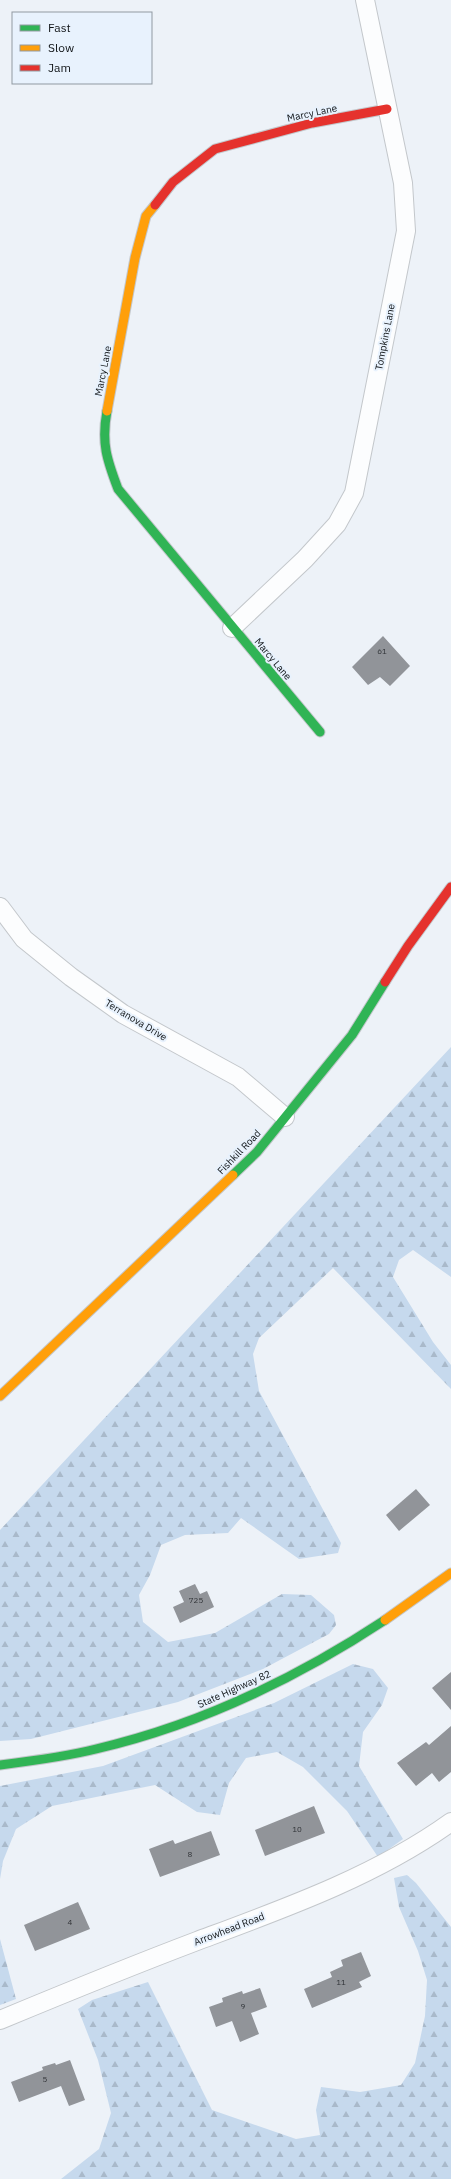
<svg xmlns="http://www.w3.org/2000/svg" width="451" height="2179" viewBox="0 0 451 2179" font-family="'IBM Plex Sans',sans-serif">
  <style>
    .forest { fill: url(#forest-firs) }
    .building { fill: #919499 }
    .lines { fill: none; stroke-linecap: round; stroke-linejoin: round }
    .street-casing { stroke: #c3c7cb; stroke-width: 20 }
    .fast-casing { stroke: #c3c7cb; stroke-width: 11 }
    .slow-casing { stroke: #c3c7cb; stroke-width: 11 }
    .jam-casing { stroke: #c3c7cb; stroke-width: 11 }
    .street { stroke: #fcfdfe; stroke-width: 18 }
    .fast { stroke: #30b455; stroke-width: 9 }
    .slow { stroke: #ff9f0a; stroke-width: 9 }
    .jam { stroke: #e5322d; stroke-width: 9 }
    .labels { text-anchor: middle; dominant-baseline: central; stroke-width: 4; stroke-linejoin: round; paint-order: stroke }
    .number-label { font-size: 8px; fill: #303337 }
    .street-label { font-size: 10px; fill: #0f1316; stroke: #e8f2fd }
  </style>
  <defs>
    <pattern id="forest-firs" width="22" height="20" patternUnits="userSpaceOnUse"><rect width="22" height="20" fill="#c6d9ed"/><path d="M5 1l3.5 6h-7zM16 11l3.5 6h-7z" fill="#a9b9ca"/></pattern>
  </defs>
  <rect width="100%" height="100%" fill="#edf2f8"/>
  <g class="forest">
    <path d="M451,1047V1277L413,1250L399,1260L393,1277L433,1342L451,1365V1389L333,1268L259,1338L253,1354L259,1391L341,1543L338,1553L299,1559L241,1518L228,1533L185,1535L161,1545L150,1575L139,1595L143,1622L168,1642L215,1633L282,1594L311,1595L334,1615L336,1625L329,1634L263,1669L178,1702L31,1739L0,1741V1530Z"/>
    <path d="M353,1664L373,1669L388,1688L382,1705L363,1732L359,1766L403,1839L378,1857L347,1811L303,1767L277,1752L246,1758L229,1783L220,1815L197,1812L155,1785L52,1806L16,1829L3,1861L0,1879V1786L103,1766L274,1703Z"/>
    <path d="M407,1875L416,1883L451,1927V2179H61L99,2149L111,2113L98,2060L78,2009L92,2000L148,1982L212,2110L296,2139L320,2135L316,2110L321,2087L360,2092L401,2085L415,2063L425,2016L427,1980L418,1951L399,1907L394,1878Z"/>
    <path d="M0,1939L16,1999L0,2005Z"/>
  </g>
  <g class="building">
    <path d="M383,636L410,666L390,686L380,677L368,685L352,667Z"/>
    <path d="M416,1489L430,1505L399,1531L386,1515Z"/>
    <path d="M195,1584L200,1594L207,1591L214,1607L180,1623L173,1607L184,1602L179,1591Z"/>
    <path d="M451,1672V1710L432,1688Z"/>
    <path d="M451,1726V1772L439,1782L432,1773L416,1786L397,1763L426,1742L429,1745Z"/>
    <path d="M314,1806L325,1833L265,1856L255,1830Z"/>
    <path d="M211,1831L220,1855L160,1877L149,1849L173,1840L175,1844Z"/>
    <path d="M78,1902L90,1929L35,1951L24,1925Z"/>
    <path d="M361,1952L371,1976L359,1982L362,1987L312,2008L304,1989L332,1977L330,1972L343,1966L341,1960Z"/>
    <path d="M260,1988L267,2007L251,2013L259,2034L240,2042L232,2021L216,2027L209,2007L223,2002L222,1998L242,1991L243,1994Z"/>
    <path d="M70,2060L85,2100L69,2106L61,2086L19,2102L11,2082L43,2070L42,2067L55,2063L56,2065Z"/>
  </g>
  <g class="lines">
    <g class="street-casing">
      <g id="street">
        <path d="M232,628L305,559L337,524L354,493L406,231L403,183L365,0"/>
        <path d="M0,907L24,939L71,977L123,1014L238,1077L285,1117"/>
        <path d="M0,2020C65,1993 131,1966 197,1941C283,1909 376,1876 451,1822"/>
      </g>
    </g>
    <g class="fast-casing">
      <g id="fast">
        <path d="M107,411C101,443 107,460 118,489L320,732"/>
        <path d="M233,1175L257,1152L352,1035L385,982"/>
        <path d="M0,1765C32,1761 64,1757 96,1749C199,1725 297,1678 385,1620"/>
      </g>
    </g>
    <g class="slow-casing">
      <g id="slow">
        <path d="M107,411L135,258L146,216L155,205"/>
        <path d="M0,1396L233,1175"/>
        <path d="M385,1620L451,1573"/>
      </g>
    </g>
    <g class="jam-casing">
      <g id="jam">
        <path d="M155,205L173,182L215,149L312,123L387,109"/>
        <path d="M385,982L408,946L451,887"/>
      </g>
    </g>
    <use href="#street" class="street"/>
    <use href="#fast" class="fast"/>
    <use href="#slow" class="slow"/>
    <use href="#jam" class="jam"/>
  </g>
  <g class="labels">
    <g class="number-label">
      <text x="382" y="651">61</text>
      <text x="196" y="1600">725</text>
      <text x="297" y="1829">10</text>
      <text x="190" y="1854">8</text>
      <text x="70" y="1922">4</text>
      <text x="341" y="1982">11</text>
      <text x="243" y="2006">9</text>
      <text x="45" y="2079">5</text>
    </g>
    <g class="street-label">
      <text transform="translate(312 113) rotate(-12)">Marcy Lane</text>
      <text transform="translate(385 337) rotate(-79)">Tompkins Lane</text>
      <text transform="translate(103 371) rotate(-79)">Marcy Lane</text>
      <text transform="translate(273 659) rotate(50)">Marcy Lane</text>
      <text transform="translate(136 1020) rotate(31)">Terranova Drive</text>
      <text transform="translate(239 1152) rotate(-46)">Fishkill Road</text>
      <text transform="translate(234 1689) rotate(-24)">State Highway 82</text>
      <text transform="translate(229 1929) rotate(-21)">Arrowhead Road</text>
    </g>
  </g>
  <rect x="12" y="12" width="140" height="72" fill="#e8f2fd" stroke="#9199a1"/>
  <rect x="20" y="25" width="20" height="6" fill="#30b455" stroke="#9199a1"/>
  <text x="48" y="32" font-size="12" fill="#0f1316">Fast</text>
  <rect x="20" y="45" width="20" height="6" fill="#ff9f0a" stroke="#9199a1"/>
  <text x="48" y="52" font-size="12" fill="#0f1316">Slow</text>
  <rect x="20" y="65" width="20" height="6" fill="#e5322d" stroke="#9199a1"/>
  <text x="48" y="72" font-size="12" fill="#0f1316">Jam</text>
</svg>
